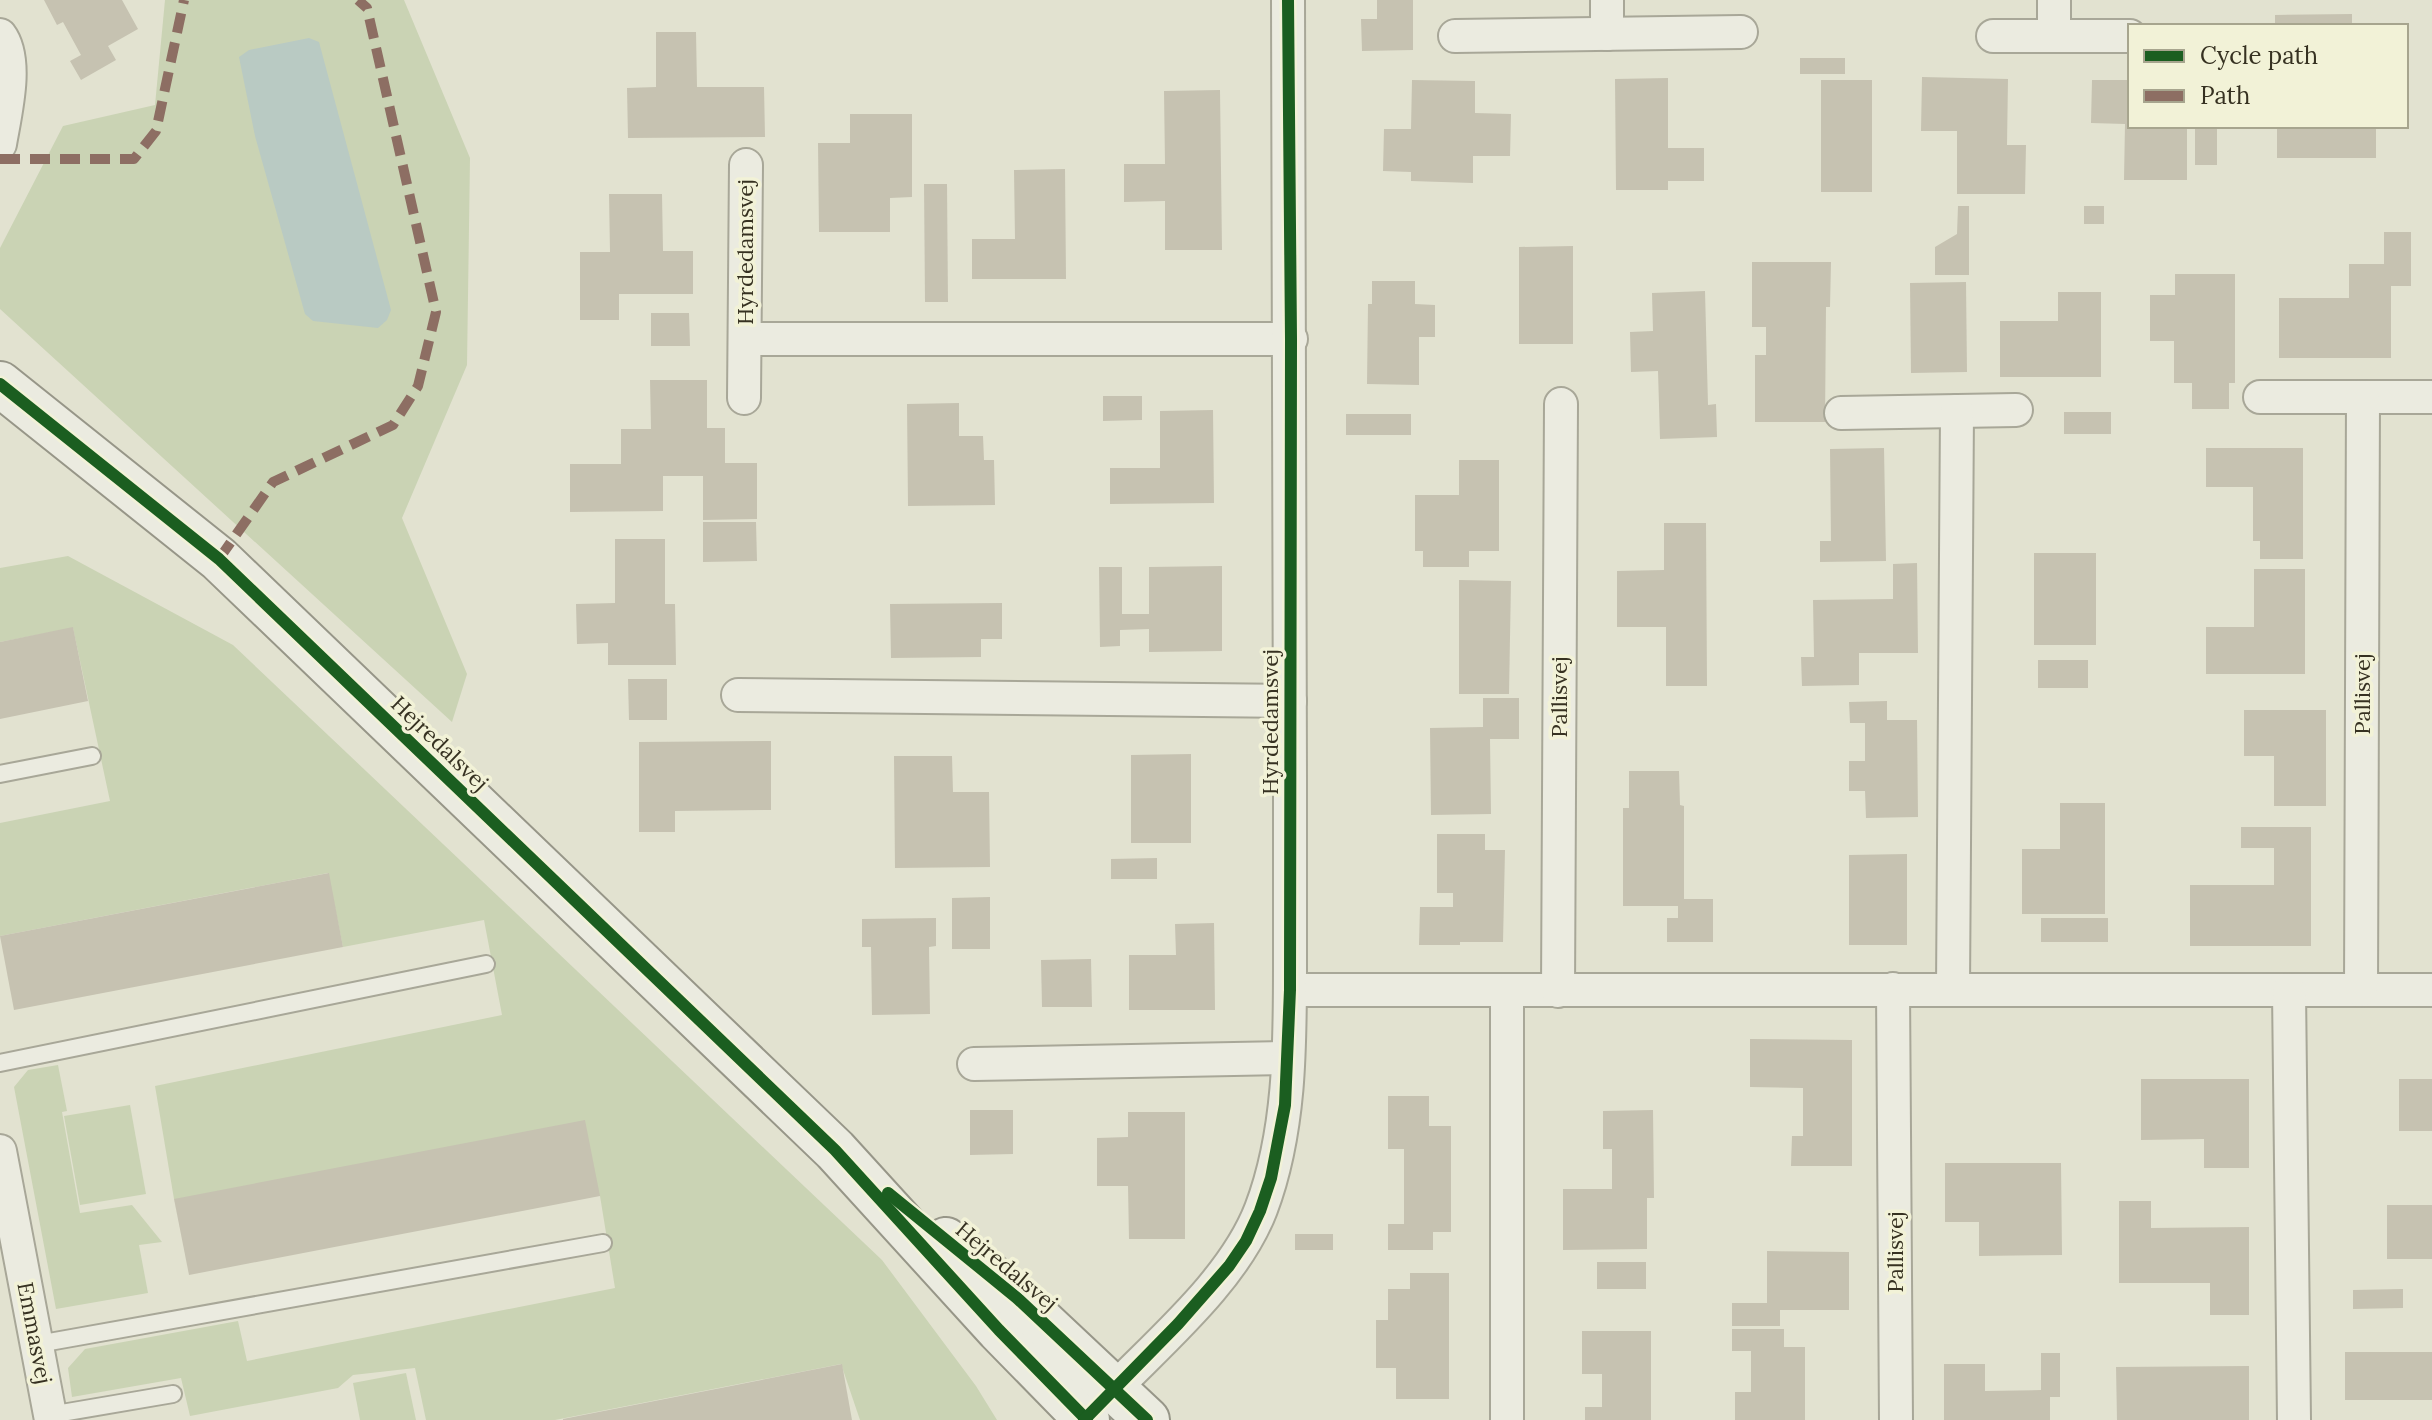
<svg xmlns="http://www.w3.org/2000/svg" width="2432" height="1420" viewBox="0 0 2432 1420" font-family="Lora,serif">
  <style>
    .green { fill: #cad3b4 }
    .water { fill: #b9cac3 }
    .building { fill: #c6c2b1 }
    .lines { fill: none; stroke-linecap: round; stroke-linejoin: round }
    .lane-casing { stroke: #a8a798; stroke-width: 20 }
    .street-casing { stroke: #a8a798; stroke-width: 36 }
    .secondary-casing { stroke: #979688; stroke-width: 48 }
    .lane { stroke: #ebebe0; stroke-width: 16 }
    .street { stroke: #ebebe0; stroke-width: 32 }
    .secondary { stroke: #ebebe0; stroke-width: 44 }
    .quiet { stroke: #8d6e63; stroke-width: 10; stroke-dasharray: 20 10; stroke-linecap: butt }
    .cycleway-casing { stroke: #f2f2d7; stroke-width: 17 }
    .cycleway { stroke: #1b5e20; stroke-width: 12 }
    .labels { text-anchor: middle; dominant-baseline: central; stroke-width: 7; stroke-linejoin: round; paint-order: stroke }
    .street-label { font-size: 22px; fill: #363121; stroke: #f2f2d7 }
  </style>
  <rect width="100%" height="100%" fill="#e2e2d0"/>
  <g class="green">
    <path d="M165,0H404L470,158L467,365L402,518L467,674L452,722L0,309V248L63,126L155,105Z"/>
    <path d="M68,556L233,645L882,1260L976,1386L997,1420H860L841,1364L555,1420H426L415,1368L353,1375L338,1388L190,1416L181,1378L72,1397L68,1368L85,1349L238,1321L247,1361L615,1288L600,1196L174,1199L155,1086L502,1015L484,920L343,947L328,873L0,936V823L110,801L73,628L0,642V568Z"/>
    <path d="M58,1065L67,1111L62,1112L80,1213L132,1205L162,1242L139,1245L148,1293L56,1309L14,1087L28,1070Z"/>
    <path d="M130,1105L146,1194L80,1205L64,1116Z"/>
    <path d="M406,1373L416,1420H360L353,1383Z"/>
  </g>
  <path class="water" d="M309,38L319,42L391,310L387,320L378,328L313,321L305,314L255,136L239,57L249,50Z"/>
  <g class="building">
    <path d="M44,0H122L138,29L108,46L116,60L81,80L70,61L81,55L63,22L57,25Z"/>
    <path d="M1377,0H1413V50L1362,51L1361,19H1377Z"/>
    <path d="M2352,14V26H2275V15Z"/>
    <path d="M656,32H696L697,87H764L765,137L628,138L627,88L656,87Z"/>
    <rect x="1800" y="58" width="45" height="16"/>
    <path d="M1922,77L2008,79L2007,145H2026L2025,194H1957V131H1921Z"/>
    <path d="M1668,78V148H1704V181H1668V190H1616L1615,79Z"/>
    <path d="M1412,80L1475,81V113L1511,114L1510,156H1473V183L1411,181V172L1383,171L1384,129H1411Z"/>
    <rect x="1821" y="80" width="51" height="112"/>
    <path d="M2092,80H2130V126H2187V180H2124L2125,124L2091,123Z"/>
    <path d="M1220,90L1222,250H1165V201L1124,202V164H1165L1164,91Z"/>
    <path d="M850,114H912V197L890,198V232H819L818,143H850Z"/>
    <rect x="2195" y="126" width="22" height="39"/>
    <rect x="2277" y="126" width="99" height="32"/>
    <path d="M1065,169L1066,279H972V239H1015L1014,170Z"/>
    <path d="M924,184H947L948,302H925Z"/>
    <path d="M609,194H662L663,251H693V294H619V320H580V252H610Z"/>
    <path d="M1958,206H1969V275H1935V247L1957,234Z"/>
    <rect x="2084" y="206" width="20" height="18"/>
    <path d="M2384,232H2411V286H2391V358H2279V298H2349V264H2384Z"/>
    <path d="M1573,246V344H1519V247Z"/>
    <path d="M1752,262H1831L1830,307H1826L1825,422H1755V355H1766V327H1752Z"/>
    <path d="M2175,274H2235V383H2229V409H2192V383H2174V341H2150V295H2175Z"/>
    <path d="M1372,281H1415V304L1435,305V337H1419V385L1367,384L1368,304H1372Z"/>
    <path d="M1966,282L1967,372L1911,373L1910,283Z"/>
    <path d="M1705,291L1708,405L1716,404L1717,437L1660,439L1658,371L1631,372L1630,332L1653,331L1652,293Z"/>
    <path d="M2058,292H2101V377H2000V321H2058Z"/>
    <path d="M651,313H689L690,346H651Z"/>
    <path d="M650,380H707V428H725V463H757V519L703,520V476H663V511L570,512V464H621V429H651Z"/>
    <path d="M1103,396H1142V420L1103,421Z"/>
    <path d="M959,403V436H983L984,460H994L995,505L908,506L907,404Z"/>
    <path d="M1213,410L1214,503L1110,504V468H1160V411Z"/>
    <rect x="2064" y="412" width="47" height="22"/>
    <rect x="1346" y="414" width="65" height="21"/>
    <path d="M1884,448L1886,561L1820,562V541H1831L1830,449Z"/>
    <path d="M2206,448H2303V559H2260V541H2253V487H2206Z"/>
    <path d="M1459,460H1499V551H1469V567H1423V551H1415V495H1459Z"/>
    <path d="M703,522H756L757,561L703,562Z"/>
    <path d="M1664,523H1706L1707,686H1666V627H1617V571L1664,570Z"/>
    <path d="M615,539H665V604H675L676,665H608V643L577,644L576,604L615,603Z"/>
    <rect x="2034" y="553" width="62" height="92"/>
    <path d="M1917,563L1918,653H1859V685L1802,686L1801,657H1814L1813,600L1893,599V564Z"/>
    <path d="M1222,566V651L1149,652V629L1120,630V646L1100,647L1099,567H1122V614H1149V567Z"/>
    <path d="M2254,569H2305V674H2206V627H2254Z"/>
    <path d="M1459,580L1511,581L1509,694H1459Z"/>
    <path d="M1002,603V639H981V657L891,658L890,604Z"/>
    <path d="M73,627L88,701L0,719V642Z"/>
    <rect x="2038" y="660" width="50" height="28"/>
    <path d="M628,679H667V720H629Z"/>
    <path d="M1483,698H1519V739H1490L1491,814L1431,815L1430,728L1483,727Z"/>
    <path d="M1887,701V720H1917L1918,817L1866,818L1865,791H1849V761H1865V723H1850L1849,702Z"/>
    <path d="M2244,710H2326V806H2274V756H2244Z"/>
    <path d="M771,741V810L675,811V832H639V742Z"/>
    <path d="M1191,754V843H1131V755Z"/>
    <path d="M894,756H952L953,792H989L990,867L895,868Z"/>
    <path d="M1629,771H1679L1680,805L1684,806V899H1713V942H1667V918H1678V906H1623V808H1629Z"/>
    <path d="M2060,803H2105V914H2022V849H2060Z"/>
    <path d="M2241,827H2311V946H2190V885H2274V848H2241Z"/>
    <path d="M1437,834H1485V850H1505L1503,942H1460V945H1419L1420,907H1453V893H1437Z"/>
    <path d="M1907,854V945H1849V855Z"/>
    <path d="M1157,858V879H1111V859Z"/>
    <path d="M329,873L343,947L14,1010L0,936Z"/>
    <path d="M990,897V949H952V898Z"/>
    <path d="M936,918V946L929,947L930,1014L872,1015L871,947H862V919Z"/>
    <rect x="2041" y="918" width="67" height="24"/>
    <path d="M1214,923L1215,1010H1129V955H1176L1175,924Z"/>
    <path d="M1091,959L1092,1007H1042L1041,960Z"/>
    <path d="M1750,1039L1852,1040V1166H1791L1792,1136H1803V1088L1750,1087Z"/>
    <path d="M2141,1079H2249V1168H2204V1139L2141,1140Z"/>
    <rect x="2399" y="1079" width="33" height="52"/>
    <path d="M1388,1096H1429V1126H1451V1232H1433V1250H1388V1224H1404V1149H1388Z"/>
    <path d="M970,1110H1013V1154L970,1155Z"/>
    <path d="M1653,1110L1654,1198H1647V1249L1563,1250V1189H1612V1149H1603V1111Z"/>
    <path d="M1128,1112H1185V1239H1129L1128,1186H1097V1138L1128,1137Z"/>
    <path d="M585,1120L600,1196L189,1275L174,1199Z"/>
    <path d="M1945,1163H2061L2062,1255L1979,1256V1222H1945Z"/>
    <path d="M2119,1201H2151V1228L2249,1227V1315H2210V1283H2119Z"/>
    <rect x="2387" y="1205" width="45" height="54"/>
    <rect x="1295" y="1234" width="38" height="16"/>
    <path d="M1767,1251L1849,1252V1310H1780V1326H1732V1303H1767Z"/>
    <rect x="1597" y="1262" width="49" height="27"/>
    <path d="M1410,1273H1449V1399H1396V1368H1376V1320H1388V1289H1410Z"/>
    <path d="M2403,1289V1308L2353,1309V1290Z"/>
    <path d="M1732,1329H1784V1347H1805V1420H1735V1392H1751V1351H1732Z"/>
    <path d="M1582,1331H1651V1420H1585V1407H1602V1374H1582Z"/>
    <rect x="2345" y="1352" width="87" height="48"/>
    <path d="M2041,1353H2060V1397H2050V1420H1944V1364H1985V1391L2041,1390Z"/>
    <path d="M842,1364L852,1420H563V1419Z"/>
    <path d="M2249,1366V1420H2117L2116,1367Z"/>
  </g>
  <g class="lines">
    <g class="lane-casing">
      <g id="lane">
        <path d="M0,774L92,756"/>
        <path d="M0,1063L486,964"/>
        <path d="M38,1344L603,1243"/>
        <path d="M50,1415L173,1394"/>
      </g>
    </g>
    <g class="street-casing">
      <g id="street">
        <path d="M2054,0V35"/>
        <path d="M1607,34V0"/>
        <path d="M0,35C19,60 5,114 0,144"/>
        <path d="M1455,36L1741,32"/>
        <path d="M1993,36H2130"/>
        <path d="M745,339H1291"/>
        <path d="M2260,397H2432"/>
        <path d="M744,398L746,165"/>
        <path d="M1841,413L2016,410"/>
        <path d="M738,695L1290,701"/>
        <path d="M1893,989L1896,1420"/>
        <path d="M1953,989L1957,411"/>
        <path d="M1290,990H2432"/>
        <path d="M2361,990L2363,397"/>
        <path d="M1558,991L1561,404"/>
        <path d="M2289,991L2294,1420"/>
        <path d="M1507,992V1420"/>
        <path d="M974,1064L1288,1058"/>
        <path d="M0,1151L51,1420"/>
        <path d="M1115,1388C1165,1337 1235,1277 1261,1209C1291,1130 1290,1042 1290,958C1290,898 1290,837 1290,777C1290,518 1290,259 1288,0"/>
      </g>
    </g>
    <g class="secondary-casing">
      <g id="secondary">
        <path d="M0,384L219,559L835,1150L999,1330L1087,1420"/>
        <path d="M946,1240L1017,1298L1147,1420"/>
      </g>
    </g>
    <use href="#lane" class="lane"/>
    <use href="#street" class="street"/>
    <use href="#secondary" class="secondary"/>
    <g class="quiet">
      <path d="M0,159H134L156,131L184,0"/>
      <path d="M219,559L273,482L393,425L418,386L436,312L367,8L358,0"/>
    </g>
    <g class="cycleway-casing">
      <g id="cycleway">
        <path d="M0,384L219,559L835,1150L999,1330L1087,1420"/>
        <path d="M888,1193L1017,1298L1147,1420"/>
        <path d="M1084,1420L1178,1324L1229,1266L1246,1241L1260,1211L1271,1178L1285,1105L1290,990L1291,339L1288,0"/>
      </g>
    </g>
    <use href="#cycleway" class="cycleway"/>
  </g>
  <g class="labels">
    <g class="street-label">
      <text transform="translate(745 252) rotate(-90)">Hyrdedamsvej</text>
      <text transform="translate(2362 694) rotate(-90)">Pallisvej</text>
      <text transform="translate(1559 697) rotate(-90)">Pallisvej</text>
      <text transform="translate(1270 722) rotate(-90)">Hyrdedamsvej</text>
      <text transform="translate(440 743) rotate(44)">Hejredalsvej</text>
      <text transform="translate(1895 1252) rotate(-90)">Pallisvej</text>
      <text transform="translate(1007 1266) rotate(40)">Hejredalsvej</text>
      <text transform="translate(35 1333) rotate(79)">Emmasvej</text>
    </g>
  </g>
  <rect x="2128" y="24" width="280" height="104" fill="#f2f2d7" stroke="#a7a58e" stroke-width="2"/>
  <rect x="2144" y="50" width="40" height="12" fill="#1b5e20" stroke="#a7a58e" stroke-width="2"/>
  <text x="2200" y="64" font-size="24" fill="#363121">Cycle path</text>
  <rect x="2144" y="90" width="40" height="12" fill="#8d6e63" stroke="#a7a58e" stroke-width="2"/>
  <text x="2200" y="104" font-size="24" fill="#363121">Path</text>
</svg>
